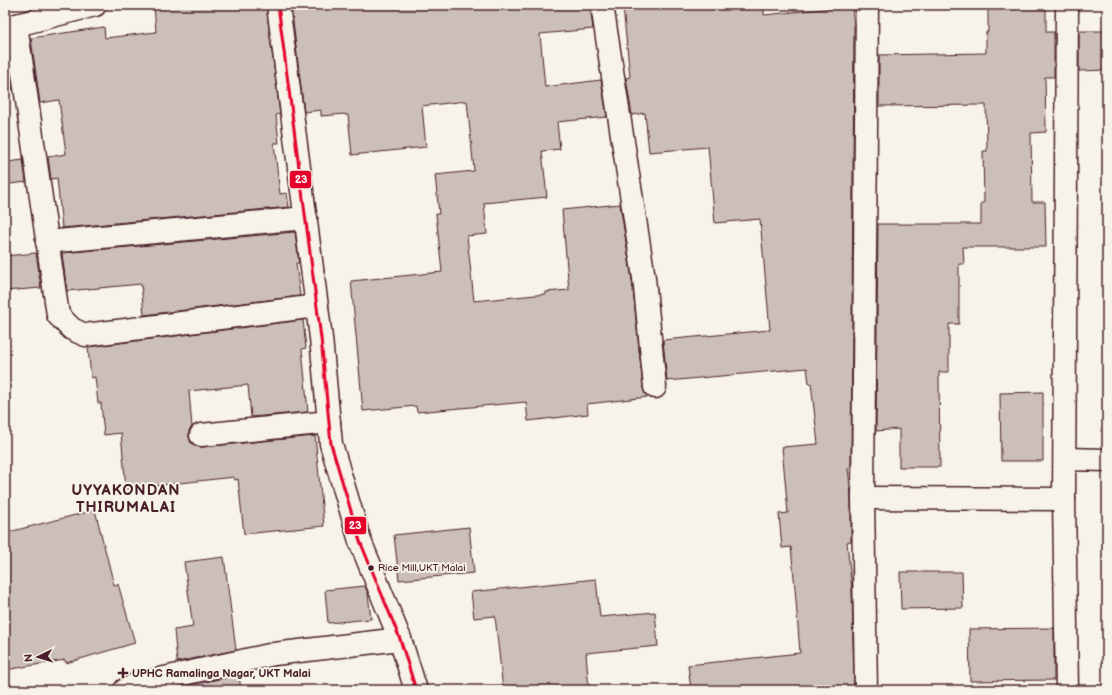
<svg xmlns="http://www.w3.org/2000/svg" width="1112" height="695" viewBox="0 0 1112 695" font-family="'Balsamiq Sans',sans-serif">
  <style>
    .building { fill: #ccbfb9; stroke: #4a1f2b }
    .lines { fill: none; stroke-linecap: round; stroke-linejoin: round }
    .minor-casing { stroke: #4a1f2b; stroke-width: 25 }
    .major-casing { stroke: #4a1f2b; stroke-width: 25 }
    .minor { stroke: #f7f3e8; stroke-width: 22 }
    .major { stroke: #f7f3e8; stroke-width: 22 }
    .bus-1-casing { stroke: #f7f3e8; stroke-width: 6 }
    .bus-1 { stroke: #e4002b; stroke-width: 3 }
    .bus-dot { fill: #4a1f2b; stroke: #f7f3e8; stroke-width: 1.5 }
    .labels { text-anchor: middle; dominant-baseline: central; stroke-width: 4; stroke-linejoin: round; paint-order: stroke }
    .bus-label { font-size: 10px; fill: #4a1f2b; stroke: #f7f3e8; text-anchor: start }
    .poi-label { font-size: 11px; font-weight: bold; fill: #4a1f2b; stroke: #f7f3e8; text-anchor: start }
    .district-label { font-size: 15px; font-weight: bold; letter-spacing: 1px; fill: #4a1f2b; stroke: #f7f3e8 }
    .line-badge { stroke: #f7f3e8; stroke-width: 1.5 }
    .badge-label { font-size: 11px; text-anchor: middle; font-weight: bold; fill: #fff }
  </style>
  <rect width="100%" height="100%" fill="#f7f3e8"/>
  <filter id="ink" filterUnits="userSpaceOnUse"><feTurbulence type="fractalNoise" baseFrequency=".025" numOctaves="2"/><feDisplacementMap in="SourceGraphic" scale="8" xChannelSelector="R" yChannelSelector="G"/><feConvolveMatrix kernelMatrix="1 2 1 2 8 2 1 2 1" color-interpolation-filters="sRGB"/></filter>
  <g filter="url(#ink)">
    <g class="building">
      <path d="M154,5H266L280,114L276,115L279,143H274L280,194L287,193L289,207L62,228L57,178L51,179L48,157L66,154L59,100L40,103L31,38L104,27L105,38L156,32Z"/>
      <path d="M291,5H590L593,29L540,34L545,87L601,80L607,117L557,122L560,149L542,151L547,197L484,203L487,234L467,236L474,301L546,294V292L569,290L562,210L620,204L632,280L643,388L645,394L648,397L587,404L588,414L528,421L526,402L417,412L416,406L363,411L351,281L442,272L436,214H439L435,175L474,171L467,101L422,106L426,147L352,155L348,115H345V114L321,116V110L304,112Z"/>
      <path d="M642,5H764V15L852,6L854,26L851,468H848L851,496V541L847,542L852,590L854,690H691L688,665L800,653L795,588L791,547L782,548L779,514L788,513L782,447L818,444L811,383H809L807,368L667,381L663,340L770,330L760,219L715,223L708,147L649,152L645,113L632,115L626,78L630,77L623,7Z"/>
      <path d="M988,5H1046V32H1054V77H1045L1046,132L1031,133L1032,202H1045L1046,247H963L964,264H959V324H949V372H939L940,467H899V429L876,431L878,224H981V203H984L983,151H987L986,105L879,106V55L986,53V32H988Z"/>
      <path d="M1079,31H1107V70L1079,71Z"/>
      <path d="M5,42L13,89L5,90Z"/>
      <path d="M23,160L26,182L10,184L8,162Z"/>
      <path d="M295,232L299,263H296L300,296L144,315L141,284L67,291L62,253Z"/>
      <path d="M36,253L41,288L5,291V256Z"/>
      <path d="M303,320L306,348L302,349L308,412L251,417L248,385L189,391L192,427L189,430V437L191,443L196,446L202,447L315,436L324,526L244,534L238,479L234,480V477L126,489L121,433L104,435L101,403H98L95,377L91,378L88,347Z"/>
      <path d="M1043,392V461H1001L1000,393Z"/>
      <path d="M95,510L114,585L118,584L135,643L66,663L65,660L5,670V533Z"/>
      <path d="M469,527L474,573L399,580L394,535Z"/>
      <path d="M224,557L236,650L177,662L174,630L193,627L184,562Z"/>
      <path d="M900,572H962L963,608L901,609Z"/>
      <path d="M596,579L600,617L655,612L658,646L586,653L589,690H503L495,616L474,618L471,592Z"/>
      <path d="M365,586L368,594L371,619L328,623L325,590Z"/>
      <path d="M1054,628V680L970,681L969,629Z"/>
      <path d="M239,675L241,690H180V687Z"/>
    </g>
    <g class="lines">
      <g class="minor-casing">
        <g id="minor">
          <path d="M602,5L644,278L655,387"/>
          <path d="M16,25L58,315L72,329L85,335L317,306"/>
          <path d="M5,28L95,5"/>
          <path d="M47,242L306,218"/>
          <path d="M201,435L329,422"/>
          <path d="M1065,459L1107,460"/>
          <path d="M863,498L1064,499L1067,5"/>
          <path d="M1064,499L1067,690"/>
          <path d="M125,690L137,684L274,654L400,639"/>
          <path d="M866,690L863,498L867,5"/>
        </g>
      </g>
      <g class="major-casing">
        <path id="major" d="M278,5L321,338L331,444L360,541L400,639L416,690"/>
      </g>
      <use href="#minor" class="minor"/>
      <use href="#major" class="major"/>
      <g class="bus-1-casing">
        <path id="bus-1" d="M278,5L321,338L331,444L360,541L400,639L416,690"/>
      </g>
      <use href="#bus-1" class="bus-1"/>
    </g>
  </g>
  <g class="bus-dot">
    <circle cx="371" cy="568" r="3.5"/>
    <path d="M121 667h4v4h4v4h-4v4h-4v-4h-4v-4h4z"/>
  </g>
  <g class="labels">
    <g class="bus-label">
      <text x="378" y="568">Rice Mill,UKT Malai</text>
    </g>
    <g class="poi-label">
      <text x="132" y="673">UPHC Ramalinga Nagar, UKT Malai</text>
    </g>
    <g class="district-label">
      <text x="126" y="490">UYYAKONDAN<tspan x="126" dy="17">THIRUMALAI</tspan></text>
    </g>
  </g>
  <g class="line-badge">
    <rect x="289" y="170" width="23" height="19" rx="4" fill="#e4002b"/>
    <rect x="344" y="516" width="23" height="19" rx="4" fill="#e4002b"/>
  </g>
  <g class="badge-label">
    <text x="301" y="183">23</text>
    <text x="355" y="529">23</text>
  </g>
  <rect width="1112" height="695" fill="none" stroke="#f7f3e8" stroke-width="20"/>
  <rect x="10" y="10" width="1092" height="675" fill="none" stroke="#4a1f2b" stroke-width="1.5" filter="url(#ink)"/>
  <g transform="translate(38 657) rotate(265)" stroke="#f7f3e8" stroke-width="3" paint-order="stroke">
  <path d="M0-3L7 15L0 10L-7 15Z" fill="#4a1f2b"/>
  <text y="-6" font-size="11" font-weight="bold" text-anchor="middle" fill="#4a1f2b">N</text>
  </g>
</svg>
